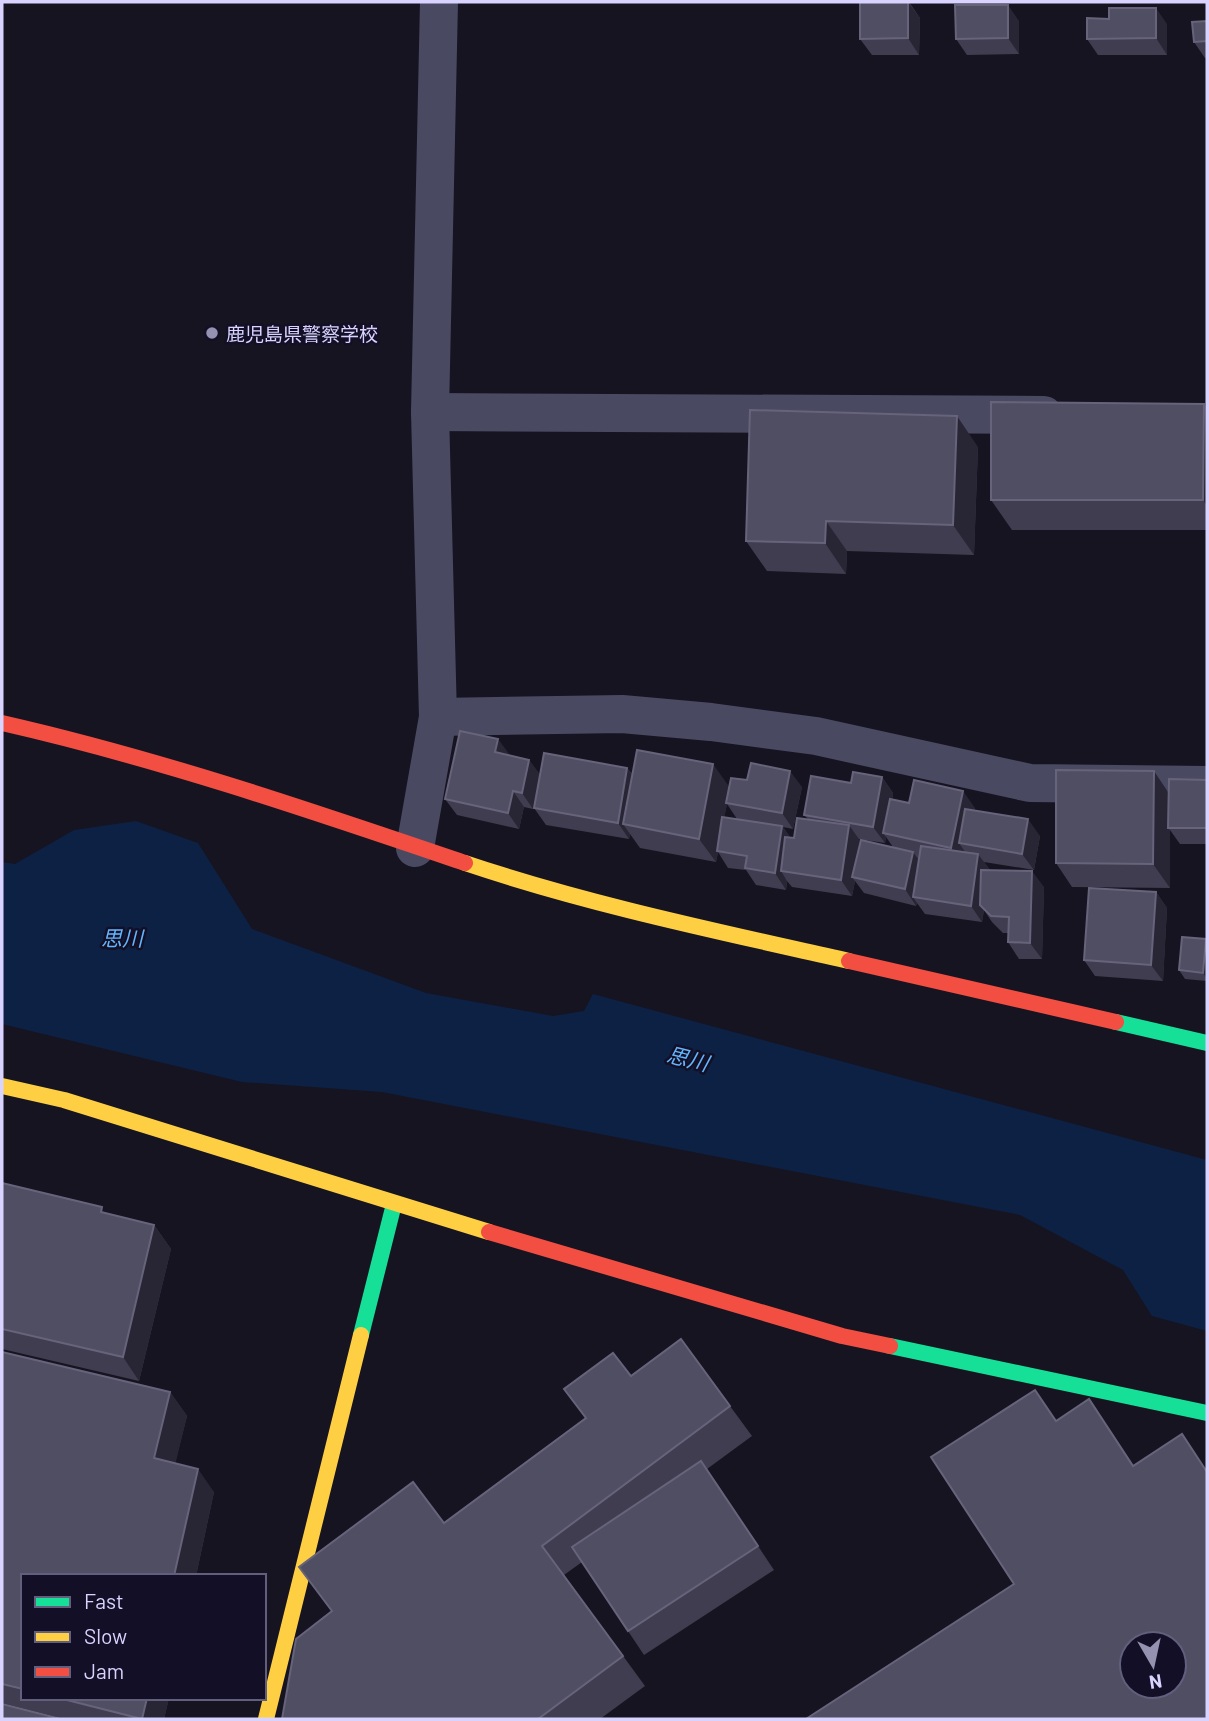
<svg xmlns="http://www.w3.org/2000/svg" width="1209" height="1721" viewBox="0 0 1209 1721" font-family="Barlow,'Noto Sans JP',sans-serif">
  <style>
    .water { fill: #0d2144 }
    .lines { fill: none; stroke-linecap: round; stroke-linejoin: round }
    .street { stroke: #4a4962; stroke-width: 38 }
    .fast { stroke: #16e098; stroke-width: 16 }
    .slow { stroke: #ffcf43; stroke-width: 16 }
    .jam { stroke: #f24e42; stroke-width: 16 }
    .wall { fill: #403d50; fill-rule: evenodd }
    .shaded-wall { fill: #282635 }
    .building { fill: #504e63; stroke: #66637b; stroke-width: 2; fill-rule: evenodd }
    .poi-dot { fill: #9591b1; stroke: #130f26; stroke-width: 2.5 }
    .labels { text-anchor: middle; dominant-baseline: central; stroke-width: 5; stroke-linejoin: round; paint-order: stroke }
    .poi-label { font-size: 19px; fill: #d9d4ff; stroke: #130f26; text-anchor: start }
    .water-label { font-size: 21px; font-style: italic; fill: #62b6ff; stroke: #130f26 }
  </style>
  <rect width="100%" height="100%" fill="#161421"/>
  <path class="water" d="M136,821L198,843L252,929L426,993L553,1016L584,1011L593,994L1207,1160V1331L1152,1316L1123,1270L1020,1215L382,1092L242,1082L2,1024V862L15,864L74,830Z"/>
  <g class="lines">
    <g class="street">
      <path d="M430,412L1044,415"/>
      <path d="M438,717L622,714L711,722L816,736L1030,783L1207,785"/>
      <path d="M415,848L438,717L430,412L439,2"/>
    </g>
    <g class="fast">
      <path d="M1116,1022L1207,1043"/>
      <path d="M361,1335L394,1204"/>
      <path d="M890,1346L1207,1413"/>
    </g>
    <g class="slow">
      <path d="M465,863C590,905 721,932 849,961"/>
      <path d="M2,1086L64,1100L489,1232"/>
      <path d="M266,1719L361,1335"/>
    </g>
    <g class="jam">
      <path d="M2,723C160,759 312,811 465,863"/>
      <path d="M849,961L1116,1022"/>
      <path d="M489,1232L842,1336L890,1346"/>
    </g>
  </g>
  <g class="wall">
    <path d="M909,2L920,18L919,55H872L860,39Z"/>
    <path d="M1019,21V54L967,55L956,39Z"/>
    <path d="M1207,21V58H1205L1194,42Z"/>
    <path d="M1167,24V55H1098L1087,39Z"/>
    <path d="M1204,404L1207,409V530H1012L991,500Z"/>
    <path d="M978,447L974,555L847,551L846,574L767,571L746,541Z"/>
    <path d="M510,755L529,760L540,775L627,768L633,775L729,787L747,780L802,787L793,829L783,827L790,837L794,838L808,819L804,815L851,783L882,777L893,793L892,800L909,803L975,808L974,810L1040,836L1034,870L984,862L990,870L1044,887L1042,959H1019L1008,942V933H1003L992,922L984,910L982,922L925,914L917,903L916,906L864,893L855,881L852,896L792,887L787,881L786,890L756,885L746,870L728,868L718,852L716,862L640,848L630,834L629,839L546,825L534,808L538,790L533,809L524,807L519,829L457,815L445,799ZM727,804L737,819L724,817ZM886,837L893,847L860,842L858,839L885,843Z"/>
    <path d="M1207,780V844H1180L1170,830V888L1072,887L1056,863L1169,792Z"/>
    <path d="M1156,892L1167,908L1163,981L1095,976L1084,960Z"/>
    <path d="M1206,939L1207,941V981L1185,979L1179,970Z"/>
    <path d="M2,1183L107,1214L154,1225L171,1249L139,1381L2,1349Z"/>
    <path d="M2,1352L170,1392L187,1416L175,1463L214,1492L196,1576H23V1698H169L164,1719H65L2,1703Z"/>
    <path d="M631,1376L730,1406L752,1436L707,1469L774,1570L644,1655L582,1562L564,1575L645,1686L600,1719H282L332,1612L299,1567L444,1523L585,1418L564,1389Z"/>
  </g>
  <g class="shaded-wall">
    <path d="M908,2L920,18L919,55L908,38Z"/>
    <path d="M1008,5L1019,21V54L1008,38Z"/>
    <path d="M1156,8L1167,24V55L1156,38Z"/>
    <path d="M1204,404L1207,409V506L1203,500Z"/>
    <path d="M957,416L978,447L974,555L953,525Z"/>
    <path d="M826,521L847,551L846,574L825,543Z"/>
    <path d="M498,739L510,755L495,752Z"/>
    <path d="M529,760L541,776L533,809L522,793Z"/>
    <path d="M713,764L730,788L716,862L699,839Z"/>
    <path d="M627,768L639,784L623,824L630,834L629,839L618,823Z"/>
    <path d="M790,771L802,787L793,829L782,813Z"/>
    <path d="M1154,771L1170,795L1168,828L1170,830V888L1153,864Z"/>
    <path d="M882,777L893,793L887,834L883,833L886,837L885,843L873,827Z"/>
    <path d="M513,791L524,807L519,829L508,813Z"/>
    <path d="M963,791L975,808L966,845L959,843L965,852L962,864L951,848Z"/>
    <path d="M1028,819L1040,836L1034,870L1022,854Z"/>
    <path d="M849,825L861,842L852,877L855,881L852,896L841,880Z"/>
    <path d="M782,826L794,842L781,871L787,881L786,890L775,873Z"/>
    <path d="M913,852L925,868L913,897L917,903L916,906L905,889Z"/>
    <path d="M978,854L990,870L980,905L984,910L982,922L971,906Z"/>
    <path d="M1032,871L1044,887L1042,959L1030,943Z"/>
    <path d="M1156,892L1167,908L1163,981L1151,965Z"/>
    <path d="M1206,939L1207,941V979L1203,973Z"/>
    <path d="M154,1225L171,1249L139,1381L123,1357Z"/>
    <path d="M170,1392L187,1416L171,1482L154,1458Z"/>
    <path d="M1089,1399L1110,1429L1154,1496L1133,1466Z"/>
    <path d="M701,1461L718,1485L774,1570L758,1546Z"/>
    <path d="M198,1469L214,1492L196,1576H174Z"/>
    <path d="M147,1698H169L164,1719H142Z"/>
  </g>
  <g class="building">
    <path d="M860,2H908V38L860,39Z"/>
    <path d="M955,5H1008V38L956,39Z"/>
    <path d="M1109,8H1156V38L1087,39V18L1109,19Z"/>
    <path d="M1207,21V41L1194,42L1192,22Z"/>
    <path d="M991,402L1204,404L1203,500H991Z"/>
    <path d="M750,410L957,416L953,525L826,521L825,543L746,541Z"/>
    <path d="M460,731L498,739L495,752L529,760L522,793L513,791L508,813L445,799Z"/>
    <path d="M637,750L713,764L699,839L623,824Z"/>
    <path d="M544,753L627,768L618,823L534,808Z"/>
    <path d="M751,763L790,771L782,813L726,803L731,778L747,780Z"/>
    <path d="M1056,770L1154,771L1153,864L1056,863Z"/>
    <path d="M853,772L882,777L873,827L804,815L811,776L851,783Z"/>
    <path d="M1169,779L1207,780V828H1168Z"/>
    <path d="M914,780L963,791L951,848L883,833L890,799L909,803Z"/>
    <path d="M965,809L1028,819L1022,854L959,843Z"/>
    <path d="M722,817L782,826L775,873L745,868L747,856L717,851Z"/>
    <path d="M797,818L849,825L841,880L781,871L785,837L794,838Z"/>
    <path d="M861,840L913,852L905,889L852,877Z"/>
    <path d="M921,846L978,854L971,906L913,897Z"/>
    <path d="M981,870L1032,871L1030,943L1008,942L1009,917L991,916L980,905Z"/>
    <path d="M1089,888L1156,892L1151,965L1084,960Z"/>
    <path d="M1182,937L1206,939L1203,973L1179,970Z"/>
    <path d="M2,1183L102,1207L101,1212L154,1225L123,1357L2,1329Z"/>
    <path d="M681,1339L730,1406L542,1546L623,1656L538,1719H282L296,1639L332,1611L299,1567L413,1482L444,1523L586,1418L564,1389L613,1353L631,1376Z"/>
    <path d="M2,1352L170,1392L154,1458L198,1469L174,1576H23V1689L2,1684Z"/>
    <path d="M1035,1390L1056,1421L1089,1399L1133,1466L1182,1434L1207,1472V1719H806L1014,1584L931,1457ZM1132,1644H1174V1686H1132Z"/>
    <path d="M701,1461L758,1546L628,1631L572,1547Z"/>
    <path d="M59,1698H147L142,1719Z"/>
    <path d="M2,1704L61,1719H2Z"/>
  </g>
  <circle class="poi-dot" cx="212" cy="333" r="7"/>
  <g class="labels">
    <g class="poi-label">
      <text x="226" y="333">鹿児島県警察学校</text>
    </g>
    <g class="water-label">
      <text x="122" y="937">思川</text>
      <text transform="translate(688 1058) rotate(14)">思川</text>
    </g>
  </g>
  <rect width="1209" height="1721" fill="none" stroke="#d9d4ff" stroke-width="7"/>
  <rect x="21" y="1574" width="245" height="126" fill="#130f26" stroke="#625e7d" stroke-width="2"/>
  <rect x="35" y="1597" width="35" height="10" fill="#16e098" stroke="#625e7d" stroke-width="2"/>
  <text x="84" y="1609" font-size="21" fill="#d9d4ff">Fast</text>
  <rect x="35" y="1632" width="35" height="10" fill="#ffcf43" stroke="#625e7d" stroke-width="2"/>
  <text x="84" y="1644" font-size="21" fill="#d9d4ff">Slow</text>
  <rect x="35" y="1667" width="35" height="10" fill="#f24e42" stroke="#625e7d" stroke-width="2"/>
  <text x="84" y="1679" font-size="21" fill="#d9d4ff">Jam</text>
  <g transform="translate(1153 1665) rotate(171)"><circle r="33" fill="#130f26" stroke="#625e7d" stroke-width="2"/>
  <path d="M0-5L12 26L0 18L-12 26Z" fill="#9591b1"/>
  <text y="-10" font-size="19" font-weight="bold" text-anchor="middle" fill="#d9d4ff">N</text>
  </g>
</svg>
